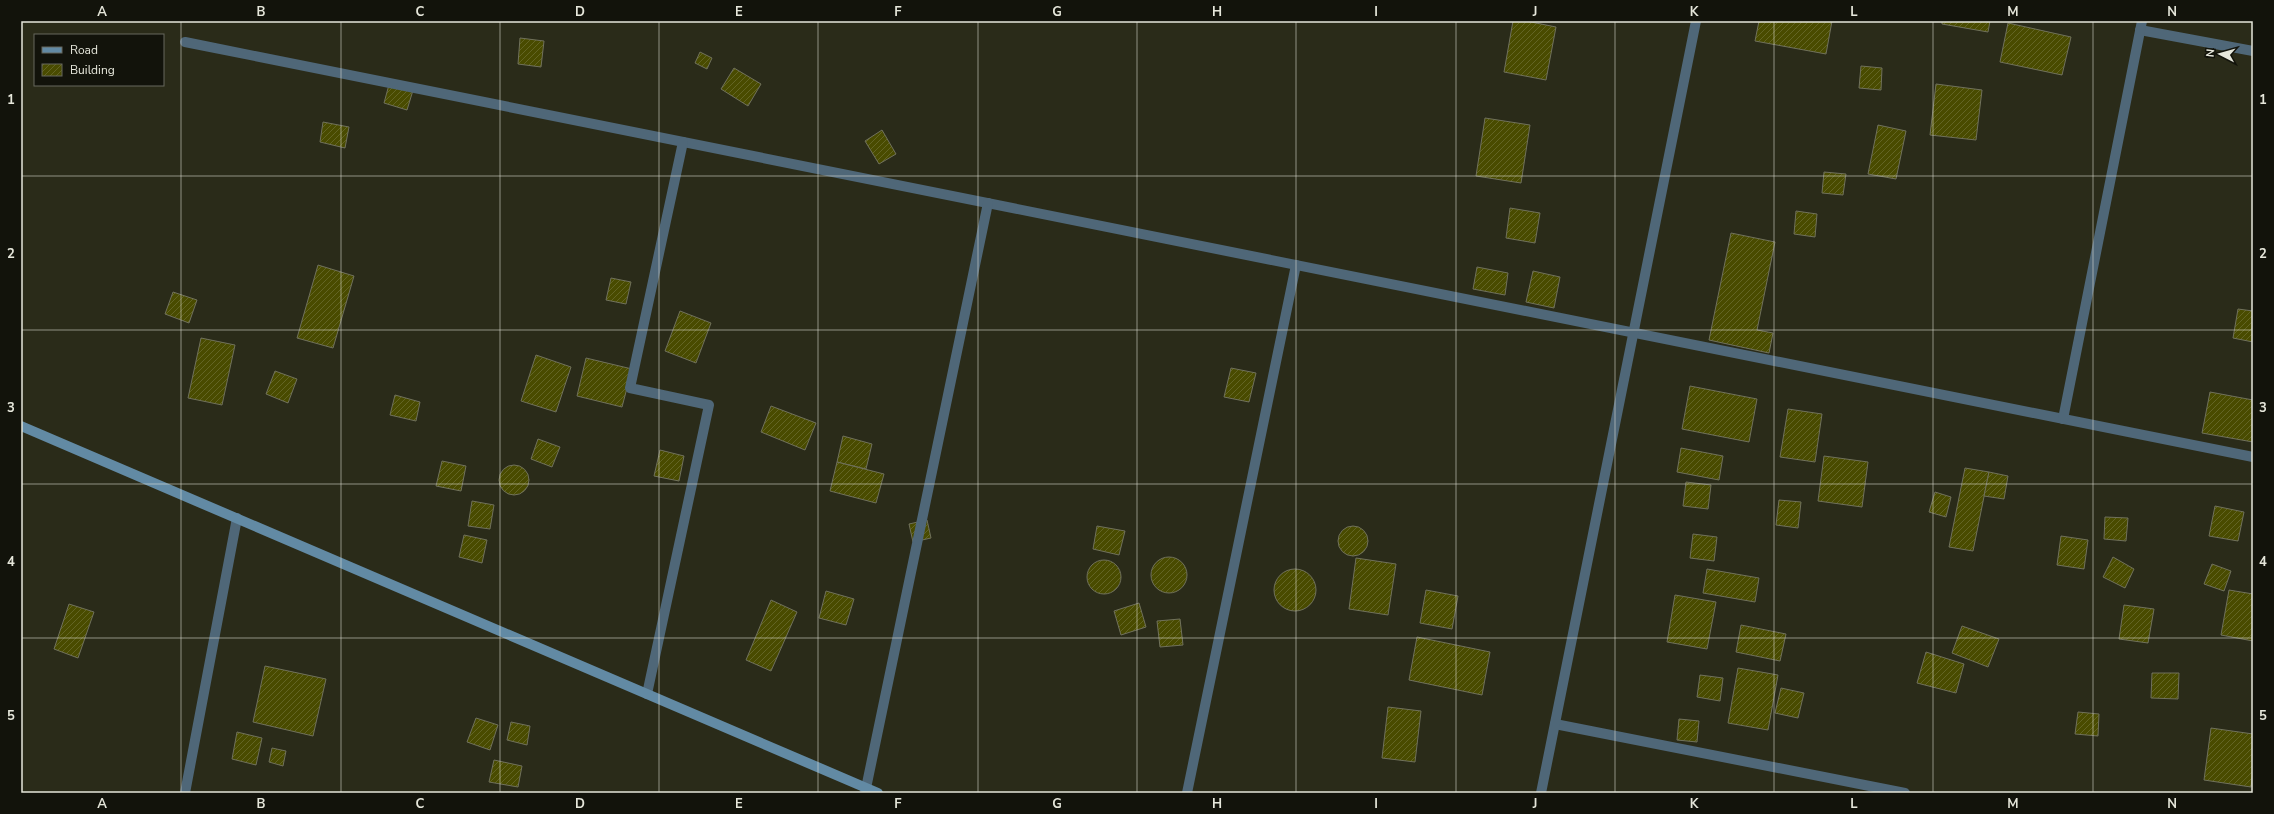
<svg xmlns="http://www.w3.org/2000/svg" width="2274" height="814" viewBox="0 0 2274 814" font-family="'Nunito Sans',sans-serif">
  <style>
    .building { fill: url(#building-hatch); stroke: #70715c }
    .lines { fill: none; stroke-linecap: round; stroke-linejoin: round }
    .minor { stroke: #4f6778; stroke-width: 10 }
    .secondary { stroke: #628aa4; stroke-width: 10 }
    .grid { fill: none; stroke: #e6e7db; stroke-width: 1; stroke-opacity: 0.55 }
    .neatline { fill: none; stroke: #e6e7db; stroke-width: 1.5 }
    .grid-label { font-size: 13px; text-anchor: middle; font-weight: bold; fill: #e6e7db }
  </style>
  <defs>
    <pattern id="building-hatch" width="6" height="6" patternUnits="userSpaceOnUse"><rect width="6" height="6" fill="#494b00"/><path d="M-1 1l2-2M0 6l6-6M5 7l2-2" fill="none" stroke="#636525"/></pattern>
  </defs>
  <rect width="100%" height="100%" fill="#2a2b19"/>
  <g class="building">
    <path d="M1513,21H1526L1556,27L1546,80L1504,72Z"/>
    <path d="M1759,21H1832L1826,54L1755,41Z"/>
    <path d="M1942,21H1990L1988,32L1942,24Z"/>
    <path d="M2008,23L2071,37L2062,75L2000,62Z"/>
    <path d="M520,38L544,41L541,67L518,64Z"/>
    <path d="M700,52L712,58L707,69L695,63Z"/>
    <path d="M1861,66L1882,68L1881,90L1859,88Z"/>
    <path d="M734,68L761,84L748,106L721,89Z"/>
    <path d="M390,81L414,87L407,110L384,103Z"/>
    <path d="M1936,84L1982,90L1976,140L1930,135Z"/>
    <path d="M1485,118L1530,125L1521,183L1476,176Z"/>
    <path d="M323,122L349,127L345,148L320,142Z"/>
    <path d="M1878,125L1906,131L1896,179L1868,174Z"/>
    <path d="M882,130L896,154L879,164L865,141Z"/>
    <path d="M1824,172L1846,174L1843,195L1822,193Z"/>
    <path d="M1510,208L1540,213L1535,243L1506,238Z"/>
    <path d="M1796,211L1817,214L1815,237L1794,234Z"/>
    <path d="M1731,233L1775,242L1757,330L1773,333L1769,353L1709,340Z"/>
    <path d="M318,265L354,276L333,348L297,338Z"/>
    <path d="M1477,267L1508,273L1505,295L1473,289Z"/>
    <path d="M1533,271L1560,277L1554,308L1526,302Z"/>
    <path d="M611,278L631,282L626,304L606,300Z"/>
    <path d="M173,292L197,300L189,323L165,314Z"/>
    <path d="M2238,309L2253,311V342L2233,338Z"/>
    <path d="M680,311L711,323L696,363L665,351Z"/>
    <path d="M201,338L235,345L222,405L188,398Z"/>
    <path d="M536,355L571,367L556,412L521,401Z"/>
    <path d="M586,358L632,369L622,407L577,396Z"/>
    <path d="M1231,368L1256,373L1249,402L1224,397Z"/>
    <path d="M275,371L297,379L288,403L266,394Z"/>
    <path d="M1690,386L1757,399L1749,442L1682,429Z"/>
    <path d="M2210,392L2253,400V442L2202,433Z"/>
    <path d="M395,395L420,402L416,421L390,415Z"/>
    <path d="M771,406L816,423L805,450L761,432Z"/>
    <path d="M1788,409L1822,414L1815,462L1780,457Z"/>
    <path d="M843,436L872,444L866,469L837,462Z"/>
    <path d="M538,439L560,447L552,467L531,459Z"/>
    <path d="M1681,448L1723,456L1719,480L1677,472Z"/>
    <path d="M660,450L684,456L679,481L654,476Z"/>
    <path d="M1824,456L1868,462L1862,507L1818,501Z"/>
    <path d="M442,461L466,466L461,491L436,486Z"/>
    <path d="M837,462L884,474L876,503L830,491Z"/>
    <circle cx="514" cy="480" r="15"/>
    <path d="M1965,468L1989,472L1973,551L1949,547Z"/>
    <path d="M1989,472L2008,476L2004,499L1984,496Z"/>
    <path d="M1686,482L1711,485L1708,509L1683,506Z"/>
    <path d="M1935,492L1951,497L1946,517L1929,512Z"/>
    <path d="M1779,500L1801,502L1798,528L1776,525Z"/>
    <path d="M472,501L494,505L490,529L468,526Z"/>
    <path d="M2215,506L2244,512L2238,541L2209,536Z"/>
    <path d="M2105,517L2128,518L2126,541L2104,539Z"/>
    <path d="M927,520L931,538L913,542L909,524Z"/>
    <path d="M1097,526L1125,531L1119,555L1093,549Z"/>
    <circle cx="1353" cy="541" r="15"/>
    <path d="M1693,534L1717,537L1714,561L1690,558Z"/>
    <path d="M464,535L487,540L482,563L459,557Z"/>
    <path d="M2061,536L2088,540L2084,569L2057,565Z"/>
    <path d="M2113,557L2134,569L2125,588L2103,577Z"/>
    <circle cx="1169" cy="575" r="18"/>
    <path d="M1356,558L1396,564L1388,615L1349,609Z"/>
    <circle cx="1104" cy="577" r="17"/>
    <path d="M2212,564L2231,571L2224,591L2204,584Z"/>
    <circle cx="1295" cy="590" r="21"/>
    <path d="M1707,569L1759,578L1755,602L1703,593Z"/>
    <path d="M1426,590L1458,596L1452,629L1420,623Z"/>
    <path d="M2229,590L2253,594V641L2221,635Z"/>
    <path d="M826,591L854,599L846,625L819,618Z"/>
    <path d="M1675,595L1716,602L1707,649L1667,642Z"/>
    <path d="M771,600L797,612L771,671L746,660Z"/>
    <path d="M1139,603L1146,627L1121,635L1114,611Z"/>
    <path d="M69,604L94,612L78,658L54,649Z"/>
    <path d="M2124,605L2154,609L2148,643L2119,639Z"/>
    <path d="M1180,619L1183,645L1160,647L1157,621Z"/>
    <path d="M1741,625L1786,634L1780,661L1736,652Z"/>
    <path d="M1962,626L1999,639L1988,667L1952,653Z"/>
    <path d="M1417,637L1490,652L1482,695L1409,680Z"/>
    <path d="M1926,652L1964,664L1956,693L1917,683Z"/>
    <path d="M265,666L326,679L313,736L253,722Z"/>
    <path d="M1738,668L1778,675L1768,730L1728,723Z"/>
    <path d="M2152,673H2179L2178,699L2151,698Z"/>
    <path d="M1700,675L1723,678L1720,701L1697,697Z"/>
    <path d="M1781,688L1804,693L1798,718L1775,713Z"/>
    <path d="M1388,707L1421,711L1415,762L1382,758Z"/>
    <path d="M2078,712L2099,714L2098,736L2075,734Z"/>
    <path d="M476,718L498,725L490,750L467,742Z"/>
    <path d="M1679,719L1699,721L1697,742L1677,740Z"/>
    <path d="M511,722L530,726L527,745L507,740Z"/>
    <path d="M2211,728L2253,734V770L2251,787L2204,780Z"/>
    <path d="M237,732L262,738L256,765L232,759Z"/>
    <path d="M272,748L286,751L283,766L269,762Z"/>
    <path d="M494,760L522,766L518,787L489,782Z"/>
  </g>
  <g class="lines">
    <g class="minor">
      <path d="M2140,30L2253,51"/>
      <path d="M185,42L2253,457"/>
      <path d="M2063,419L2142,21"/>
      <path d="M647,694L709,405L630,388L683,142"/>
      <path d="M1555,724L1905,793"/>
      <path d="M185,793L237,518"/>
      <path d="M865,793L988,203"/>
      <path d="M1187,793L1296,265"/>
      <path d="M1541,793L1696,21"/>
    </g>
    <path class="secondary" d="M21,426L878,793"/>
  </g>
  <path class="grid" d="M181,21V793M341,21V793M500,21V793M659,21V793M818,21V793M978,21V793M1137,21V793M1296,21V793M1456,21V793M1615,21V793M1774,21V793M1933,21V793M2093,21V793M21,176H2253M21,330H2253M21,484H2253M21,638H2253"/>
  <rect width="2274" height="814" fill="none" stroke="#12130b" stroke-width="44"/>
  <rect x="34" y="34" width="130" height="52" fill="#12130b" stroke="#67685e"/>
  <rect x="42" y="47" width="20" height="6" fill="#628aa4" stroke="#67685e"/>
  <text x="70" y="54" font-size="12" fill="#e6e7db">Road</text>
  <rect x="42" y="64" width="20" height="12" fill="url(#building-hatch)" stroke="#67685e"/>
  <text x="70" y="74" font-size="12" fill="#e6e7db">Building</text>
  <g transform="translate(2220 54) rotate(276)" stroke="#12130b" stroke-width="3" paint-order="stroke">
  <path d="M0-3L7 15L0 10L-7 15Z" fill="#e6e7db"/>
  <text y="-6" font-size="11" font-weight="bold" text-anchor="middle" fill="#e6e7db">N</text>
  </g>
  <rect x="22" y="22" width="2230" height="770" class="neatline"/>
  <g class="grid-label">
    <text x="102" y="16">A</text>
    <text x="261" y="16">B</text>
    <text x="420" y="16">C</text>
    <text x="580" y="16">D</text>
    <text x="739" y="16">E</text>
    <text x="898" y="16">F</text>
    <text x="1057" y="16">G</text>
    <text x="1217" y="16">H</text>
    <text x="1376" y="16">I</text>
    <text x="1535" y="16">J</text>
    <text x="1694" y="16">K</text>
    <text x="1854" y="16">L</text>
    <text x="2013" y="16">M</text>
    <text x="2172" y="16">N</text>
    <text x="11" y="104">1</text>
    <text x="2263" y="104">1</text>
    <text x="11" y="258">2</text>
    <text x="2263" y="258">2</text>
    <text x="11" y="412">3</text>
    <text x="2263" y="412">3</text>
    <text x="11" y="566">4</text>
    <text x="2263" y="566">4</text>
    <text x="11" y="720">5</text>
    <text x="2263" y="720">5</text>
    <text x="102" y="808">A</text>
    <text x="261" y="808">B</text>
    <text x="420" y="808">C</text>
    <text x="580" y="808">D</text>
    <text x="739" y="808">E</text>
    <text x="898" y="808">F</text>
    <text x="1057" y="808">G</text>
    <text x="1217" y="808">H</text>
    <text x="1376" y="808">I</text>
    <text x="1535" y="808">J</text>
    <text x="1694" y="808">K</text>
    <text x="1854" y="808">L</text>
    <text x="2013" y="808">M</text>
    <text x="2172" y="808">N</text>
  </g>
</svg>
